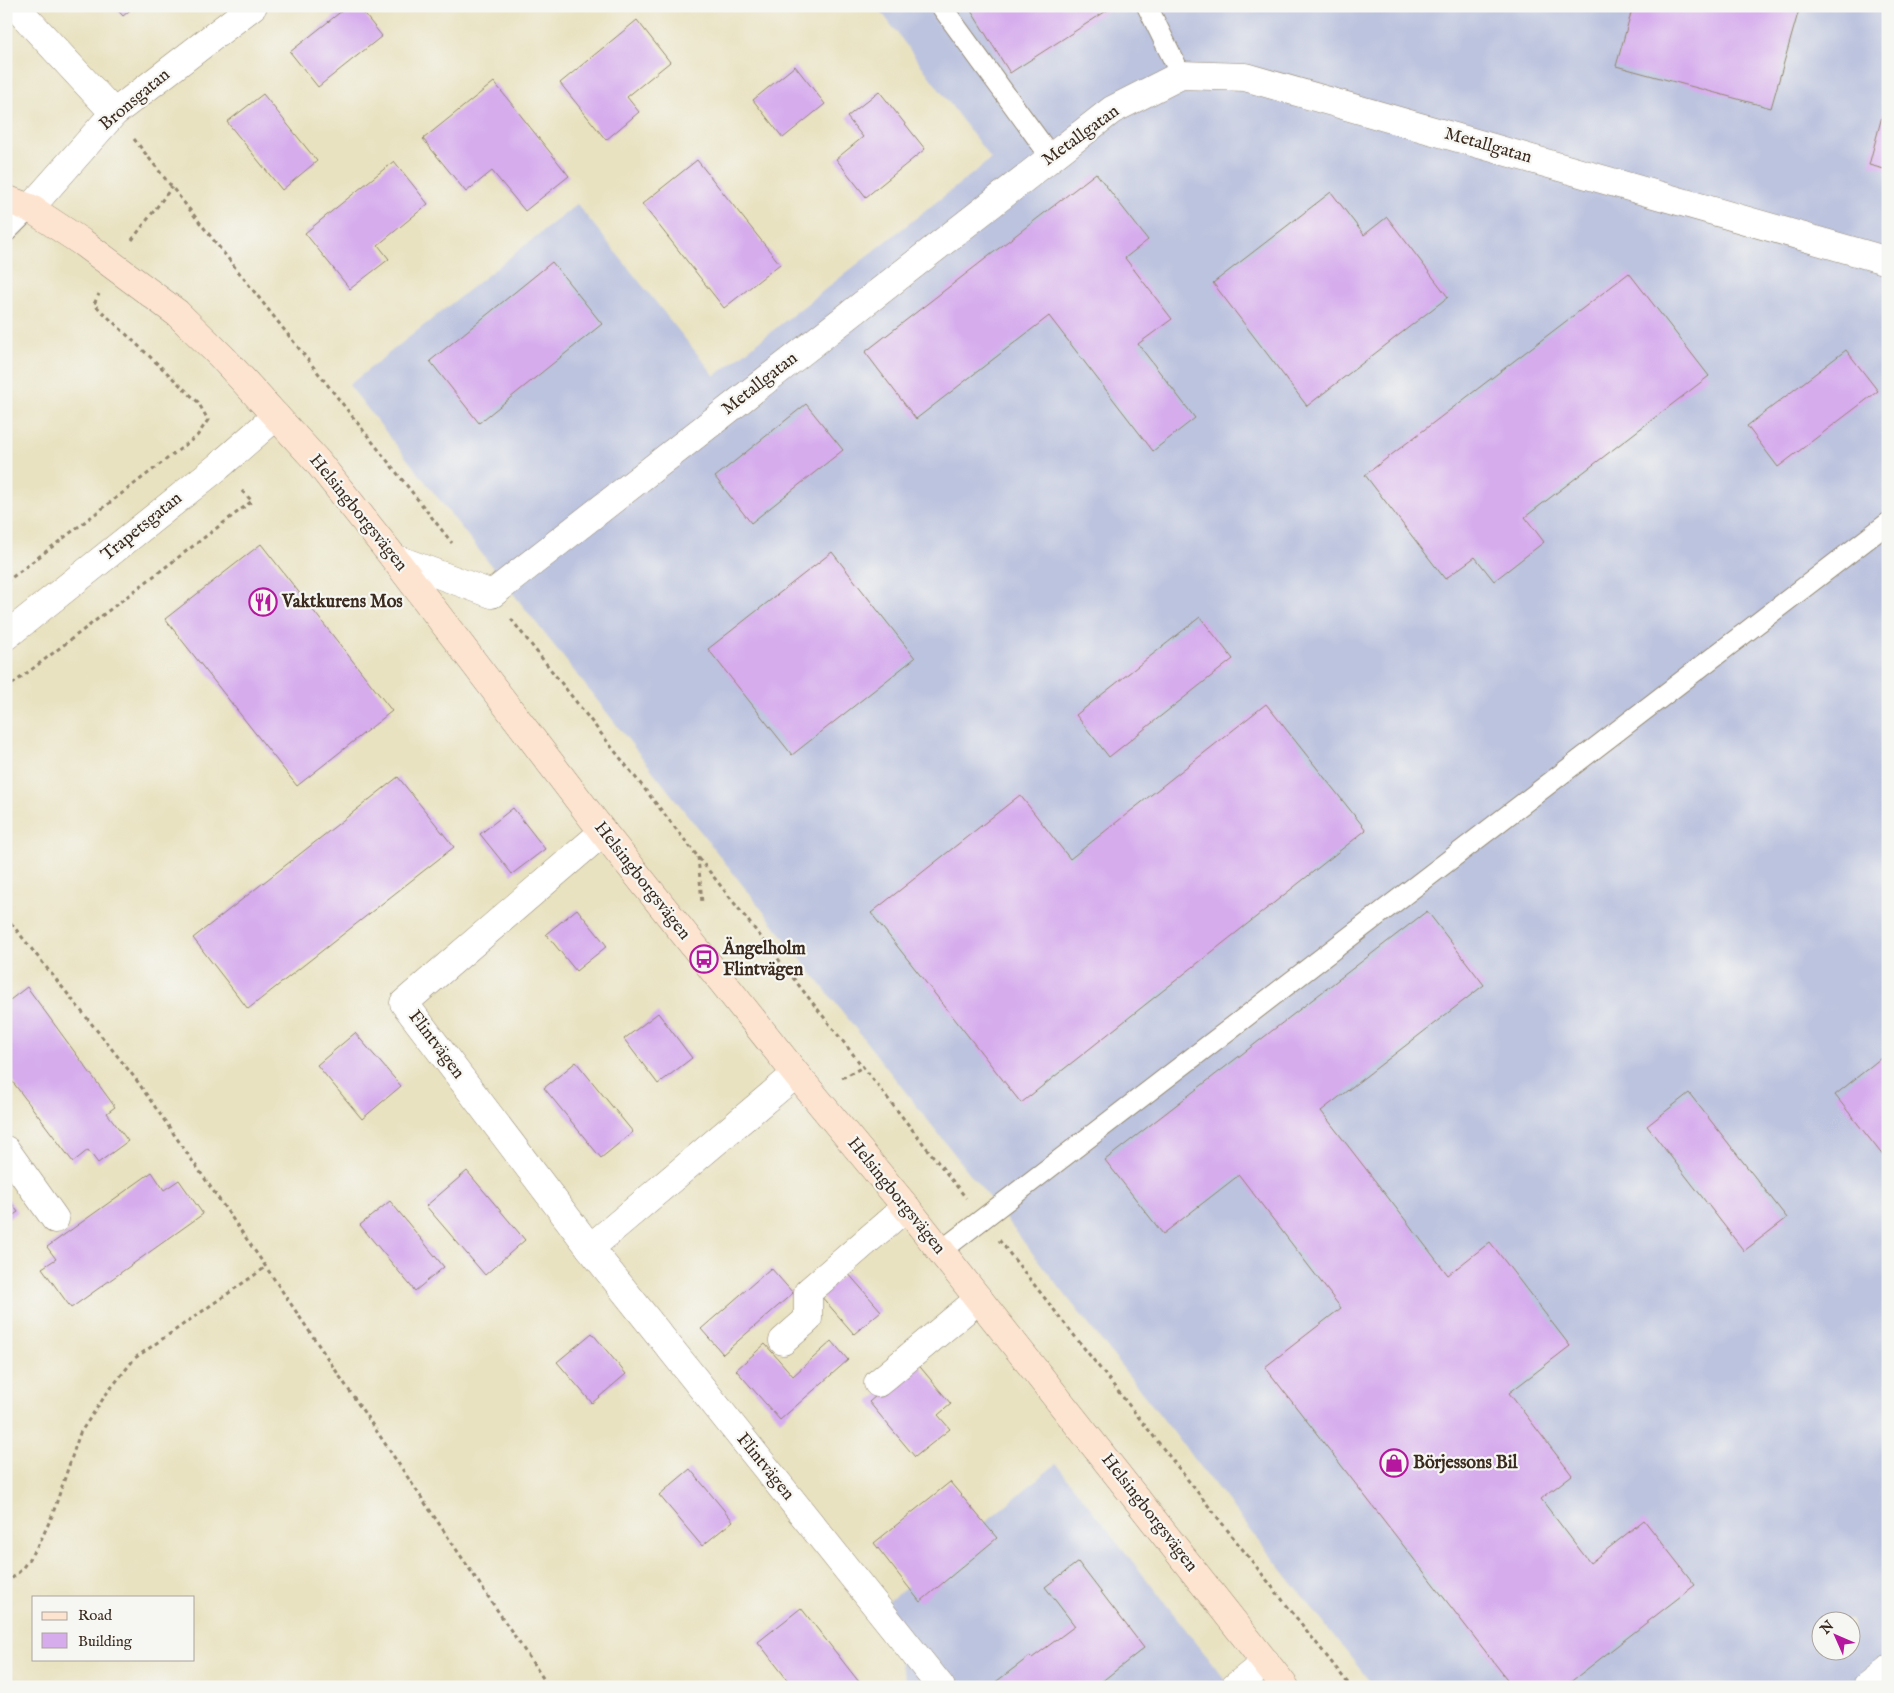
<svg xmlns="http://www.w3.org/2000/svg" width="1894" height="1693" viewBox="0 0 1894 1693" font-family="'IM FELL English',serif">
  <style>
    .industrial { fill: #bcc3de; fill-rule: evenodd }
    .building { fill: #d6aced }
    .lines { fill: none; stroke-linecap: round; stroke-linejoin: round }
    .service-casing { stroke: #928670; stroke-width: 22 }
    .minor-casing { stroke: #928670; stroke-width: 29 }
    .secondary-casing { stroke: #928670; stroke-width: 29 }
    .path { stroke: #928670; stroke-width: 3; stroke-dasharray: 4 4; stroke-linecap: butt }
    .service { stroke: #fff; stroke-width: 20 }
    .minor { stroke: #fff; stroke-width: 28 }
    .secondary { stroke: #fde4d0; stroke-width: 28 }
    .labels { text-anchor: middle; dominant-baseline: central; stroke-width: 4.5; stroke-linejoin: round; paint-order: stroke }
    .street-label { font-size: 18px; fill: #3b2a1e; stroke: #f6f6f2 }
    .poi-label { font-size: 18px; font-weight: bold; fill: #3b2a1e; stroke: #f6f6f2; text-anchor: start }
  </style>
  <rect width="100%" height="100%" fill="#f6f6f2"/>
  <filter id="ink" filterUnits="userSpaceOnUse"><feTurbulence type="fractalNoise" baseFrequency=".02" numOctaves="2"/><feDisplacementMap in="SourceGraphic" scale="10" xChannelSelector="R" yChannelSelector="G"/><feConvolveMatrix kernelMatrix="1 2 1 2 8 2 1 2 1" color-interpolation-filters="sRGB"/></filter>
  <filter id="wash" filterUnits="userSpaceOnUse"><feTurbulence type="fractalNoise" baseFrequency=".0096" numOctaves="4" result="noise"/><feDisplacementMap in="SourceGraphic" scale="20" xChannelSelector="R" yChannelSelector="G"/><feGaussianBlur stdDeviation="1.12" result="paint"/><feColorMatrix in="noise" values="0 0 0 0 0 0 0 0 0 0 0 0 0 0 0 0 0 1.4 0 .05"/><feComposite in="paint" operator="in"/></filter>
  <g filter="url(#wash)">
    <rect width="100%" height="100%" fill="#e9e2c1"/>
    <g class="industrial">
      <path d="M877,6H1888V1687H1374L349,385L577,204L715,376L991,159ZM1822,1620H1852V1650H1822Z"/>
      <path d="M1056,1464L1231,1687H908L883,1606Z"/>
    </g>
    <g id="blocks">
      <g class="building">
        <path d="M114,6H135L123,16Z"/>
        <path d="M348,6H358L382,36L318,87L290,52Z"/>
        <path d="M968,6H1114L1010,73Z"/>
        <path d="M1633,6H1800L1771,108L1616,66Z"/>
        <path d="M637,20L670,62L627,97L639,112L606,140L560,83Z"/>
        <path d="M795,66L825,104L783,138L753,100Z"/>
        <path d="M494,82L569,176L525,211L492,171L466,192L423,139Z"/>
        <path d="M879,91L925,149L866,197L836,159L863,137L847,117Z"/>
        <path d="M263,94L317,161L282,190L227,122Z"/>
        <path d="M1885,105L1888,106V170L1869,165Z"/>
        <path d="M697,160L780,264L724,308L642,204Z"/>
        <path d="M394,161L428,204L378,245L389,259L350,289L305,233Z"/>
        <path d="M1096,173L1148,240L1125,258L1172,319L1138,344L1195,418L1153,451L1049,316L916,419L865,352Z"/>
        <path d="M1331,192L1364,235L1387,217L1448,297L1307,406L1213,283Z"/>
        <path d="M552,262L602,324L479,423L430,361Z"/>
        <path d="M1629,273L1709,376L1525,517L1544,542L1494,581L1475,557L1445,579L1365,475Z"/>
        <path d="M1846,350L1878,391L1778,467L1747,426Z"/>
        <path d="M806,404L843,450L751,523L715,477Z"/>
        <path d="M261,544L392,711L297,786L165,619Z"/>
        <path d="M832,552L915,658L792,755L708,649Z"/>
        <path d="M1200,617L1233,659L1109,757L1076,715Z"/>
        <path d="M1266,704L1366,830L1021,1103L871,913L1020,795L1070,859Z"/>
        <path d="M398,777L454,847L248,1009L193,938Z"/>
        <path d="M513,808L545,849L512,874L480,834Z"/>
        <path d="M577,909L607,946L576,971L546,934Z"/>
        <path d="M1427,911L1484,985L1321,1111L1448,1275L1490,1242L1570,1346L1509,1393L1572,1475L1541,1499L1590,1563L1644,1520L1695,1585L1564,1687H1513L1265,1367L1341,1308L1239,1175L1163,1234L1105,1160Z"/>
        <path d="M27,987L115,1107L107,1113L128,1141L98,1163L88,1150L73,1162L6,1073V1003Z"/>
        <path d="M658,1013L692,1058L658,1084L624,1039Z"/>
        <path d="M355,1033L401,1086L362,1119L317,1065Z"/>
        <path d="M1881,1058L1888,1067V1162L1835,1095Z"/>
        <path d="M576,1062L633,1132L601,1158L544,1088Z"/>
        <path d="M1689,1093L1787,1218L1744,1251L1647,1126Z"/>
        <path d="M467,1171L525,1240L485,1275L426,1206Z"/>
        <path d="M152,1172L164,1190L179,1180L203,1214L71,1308L42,1268L56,1259L47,1247Z"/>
        <path d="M6,1196L18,1212L6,1220Z"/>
        <path d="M390,1201L444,1267L415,1291L360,1225Z"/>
        <path d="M771,1268L793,1293L723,1354L701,1329Z"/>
        <path d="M847,1272L881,1311L854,1334L820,1295Z"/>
        <path d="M592,1333L626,1374L592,1403L557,1362Z"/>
        <path d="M832,1341L848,1360L780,1420L736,1370L765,1344L793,1376Z"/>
        <path d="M916,1362L951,1404L938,1415L950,1429L915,1457L869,1402Z"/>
        <path d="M690,1469L733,1521L702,1546L659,1495Z"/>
        <path d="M950,1482L997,1538L920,1602L874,1543Z"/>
        <path d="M1078,1562L1144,1648L1095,1687H989L1030,1656L1032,1658L1075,1626L1045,1587Z"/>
        <path d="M801,1608L863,1687H793L758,1642Z"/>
      </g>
    </g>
  </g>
  <g filter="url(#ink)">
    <use href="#blocks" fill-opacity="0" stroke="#928670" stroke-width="1"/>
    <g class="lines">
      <g class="service-casing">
        <g id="service">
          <path d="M941,6L1051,157"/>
          <path d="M1147,6L1181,75"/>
          <path d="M6,232L30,208"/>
          <path d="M941,1251L1888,523"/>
        </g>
      </g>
      <g class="minor-casing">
        <g id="minor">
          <path d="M15,6L114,113"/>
          <path d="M30,208L114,113L253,6"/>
          <path d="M394,558L492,594L1112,110L1181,75L1245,77L1888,261"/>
          <path d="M6,636L219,466L276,416"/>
          <path d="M603,832L404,1003L590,1248L941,1687"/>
          <path d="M6,1150L55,1219"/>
          <path d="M590,1248L796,1074"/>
          <path d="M783,1341L808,1319V1292L906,1207"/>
          <path d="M878,1383L979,1299"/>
          <path d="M1235,1687L1266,1662"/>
          <path d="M1867,1687L1888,1670"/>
        </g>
      </g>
      <g class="secondary-casing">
        <path id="secondary" d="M6,199L30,208L83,243L177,313L221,356L317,461L394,558L603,832L796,1074L906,1207L1285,1687"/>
      </g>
      <g class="path">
        <path d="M134,139L452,543"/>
        <path d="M132,240L172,187"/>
        <path d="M6,582L197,436L208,420L198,402L94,304L99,294"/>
        <path d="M511,619L966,1198"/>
        <path d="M6,689L252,501L240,489"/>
        <path d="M698,857L702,903"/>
        <path d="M6,917L135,1078L266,1267L549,1687"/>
        <path d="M842,1078L863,1067"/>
        <path d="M999,1240L1351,1687"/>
        <path d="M6,1584L22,1569L40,1542L52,1516L80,1433L107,1393L135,1358L266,1267"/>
      </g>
      <use href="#service" class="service"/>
      <use href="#minor" class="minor"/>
      <use href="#secondary" class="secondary"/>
    </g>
  </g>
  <defs>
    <g id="restaurant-ring" transform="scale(1.4375)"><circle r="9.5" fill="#f6f6f2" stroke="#b5179e" stroke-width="1.5"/><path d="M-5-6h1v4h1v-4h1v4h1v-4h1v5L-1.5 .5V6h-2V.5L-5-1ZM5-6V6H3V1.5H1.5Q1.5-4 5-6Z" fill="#b5179e"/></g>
    <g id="bus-ring" transform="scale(1.4375)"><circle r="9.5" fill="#f6f6f2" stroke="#b5179e" stroke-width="1.5"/><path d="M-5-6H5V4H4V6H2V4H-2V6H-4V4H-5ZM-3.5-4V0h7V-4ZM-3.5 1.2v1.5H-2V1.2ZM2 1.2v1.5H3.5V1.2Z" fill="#b5179e"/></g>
    <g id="shop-ring" transform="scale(1.4375)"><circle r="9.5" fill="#f6f6f2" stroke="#b5179e" stroke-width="1.5"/><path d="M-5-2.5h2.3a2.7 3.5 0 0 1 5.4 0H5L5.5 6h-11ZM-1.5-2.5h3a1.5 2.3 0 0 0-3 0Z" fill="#b5179e"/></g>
  </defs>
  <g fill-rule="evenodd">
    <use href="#restaurant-ring" x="263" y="602"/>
    <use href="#bus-ring" x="704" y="959"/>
    <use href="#shop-ring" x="1394" y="1463"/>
  </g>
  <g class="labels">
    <g class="street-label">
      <text transform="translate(135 100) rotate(-40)">Bronsgatan</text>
      <text transform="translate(1081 136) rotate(-36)">Metallgatan</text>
      <text transform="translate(1488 146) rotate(16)">Metallgatan</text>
      <text transform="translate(760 384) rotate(-38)">Metallgatan</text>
      <text transform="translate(358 513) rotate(51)">Helsingborgsvägen</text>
      <text transform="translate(142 527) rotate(-39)">Trapetsgatan</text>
      <text transform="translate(642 881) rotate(52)">Helsingborgsvägen</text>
      <text transform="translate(436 1045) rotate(53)">Flintvägen</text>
      <text transform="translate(896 1196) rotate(51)">Helsingborgsvägen</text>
      <text transform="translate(765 1467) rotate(51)">Flintvägen</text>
      <text transform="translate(1149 1513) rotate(52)">Helsingborgsvägen</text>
    </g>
    <g class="poi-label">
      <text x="282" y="602">Vaktkurens Mos</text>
      <text x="723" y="949">Ängelholm<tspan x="723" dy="21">Flintvägen</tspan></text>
      <text x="1413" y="1463">Börjessons Bil</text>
    </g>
  </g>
  <rect width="1894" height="1693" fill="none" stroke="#f6f6f2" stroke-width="25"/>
  <rect x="32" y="1596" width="162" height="65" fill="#f6f6f2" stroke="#aba49d"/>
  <rect x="42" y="1612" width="25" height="8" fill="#fde4d0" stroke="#aba49d"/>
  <text x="78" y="1620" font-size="15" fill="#3b2a1e">Road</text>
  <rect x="42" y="1633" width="25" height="15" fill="#d6aced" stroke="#aba49d"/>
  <text x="78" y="1646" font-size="15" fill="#3b2a1e">Building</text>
  <g transform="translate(1836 1636) rotate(315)"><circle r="24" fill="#f6f6f2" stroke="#aba49d"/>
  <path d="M0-4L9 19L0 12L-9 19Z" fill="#b5179e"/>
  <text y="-8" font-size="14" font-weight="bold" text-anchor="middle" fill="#3b2a1e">N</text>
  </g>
</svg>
